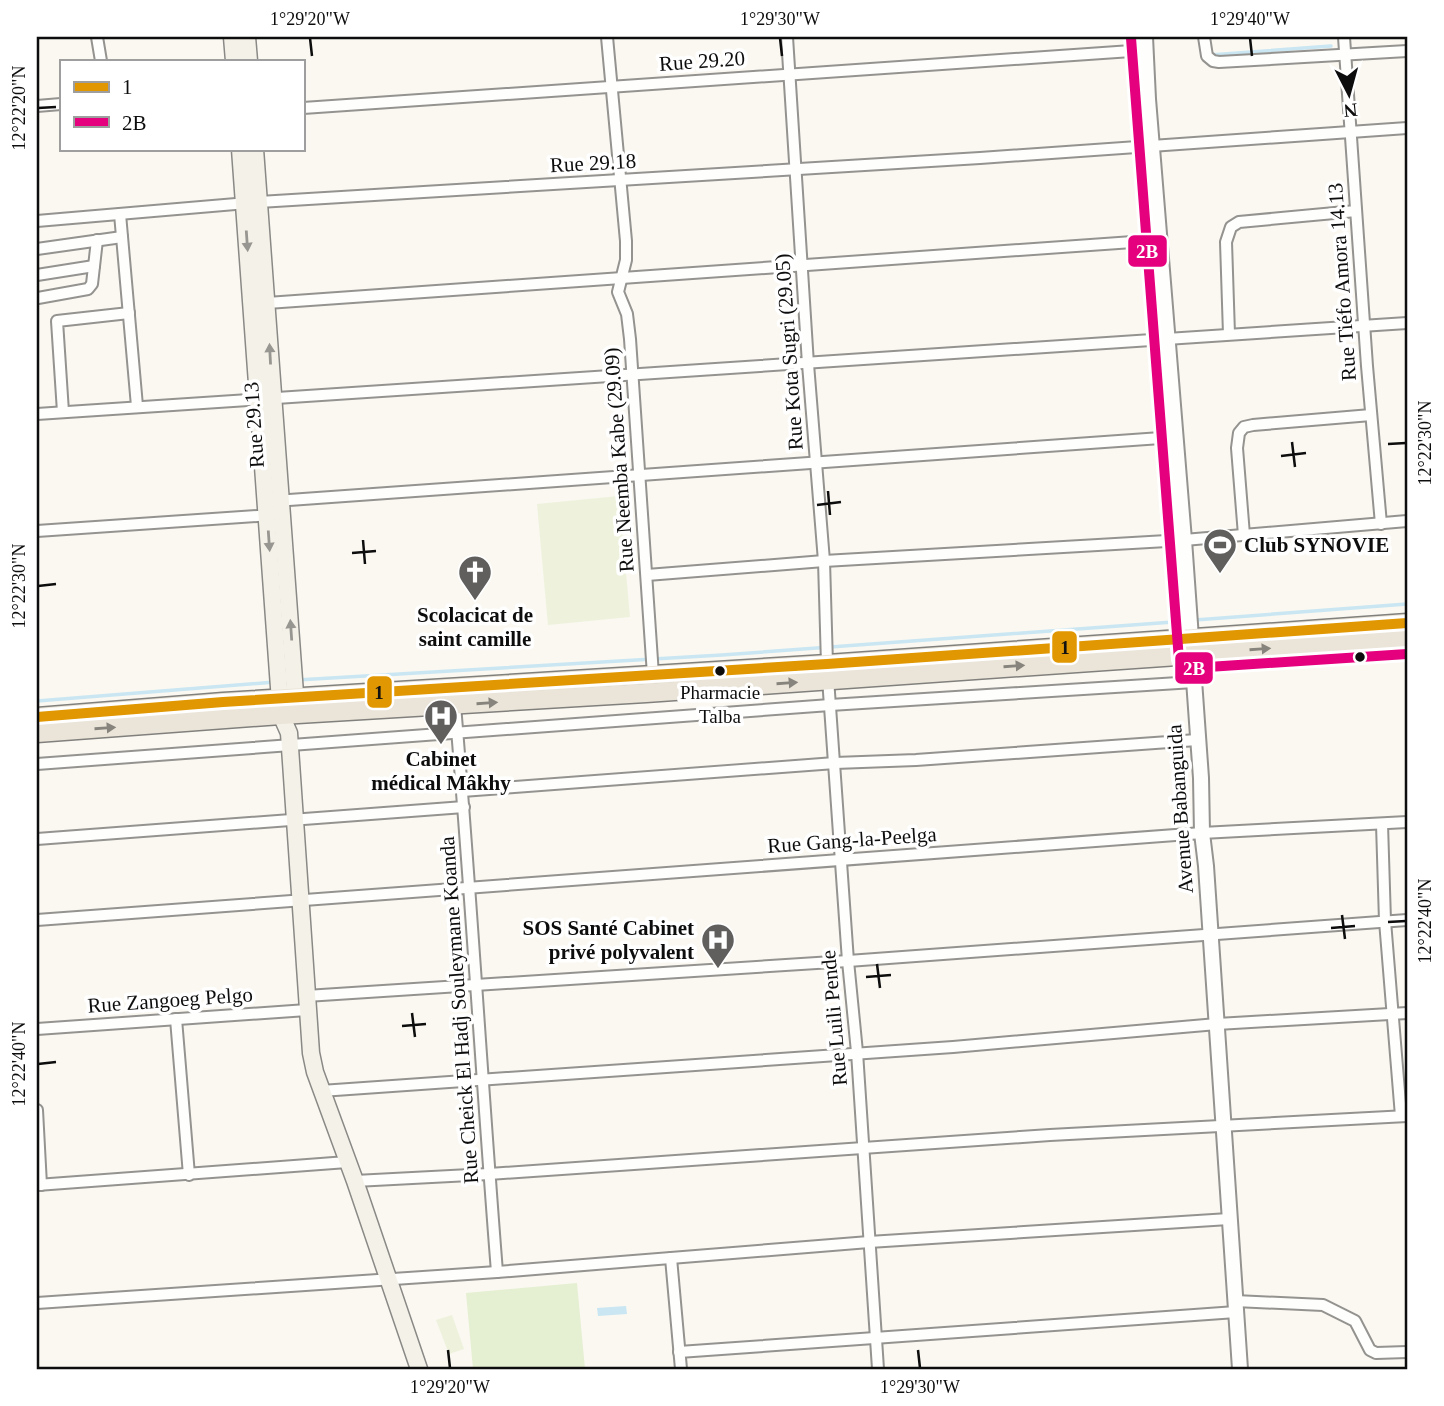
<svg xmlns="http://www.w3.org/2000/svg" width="1444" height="1406" viewBox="0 0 1444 1406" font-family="Georgia,serif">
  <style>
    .green { fill: #e5efd2 }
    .pitch { fill: #eef2dc }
    .water { fill: #c9e6f2 }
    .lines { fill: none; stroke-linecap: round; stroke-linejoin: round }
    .stream { stroke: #c9e6f2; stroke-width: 3.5 }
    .minor-casing { stroke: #949390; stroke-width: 14 }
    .tertiary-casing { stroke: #949390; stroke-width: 18 }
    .secondary-casing { stroke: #8a8986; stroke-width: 19 }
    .primary-casing { stroke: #81807d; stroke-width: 21 }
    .minor { stroke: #fefefd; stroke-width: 10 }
    .tertiary { stroke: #fefefd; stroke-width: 14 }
    .secondary { stroke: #f4f2e8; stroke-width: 16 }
    .primary { stroke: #ebe5d9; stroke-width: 18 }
    .bus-1-casing { stroke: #fff; stroke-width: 16 }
    .bus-2-casing { stroke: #fff; stroke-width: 16 }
    .bus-1 { stroke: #e09701; stroke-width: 10 }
    .bus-2 { stroke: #e5007d; stroke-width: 10 }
    .oneway { fill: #989690 }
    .oneway2 { fill: #87847d }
    .ticks { fill: none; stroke: #0d0d0d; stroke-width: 2.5 }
    .bus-dot { fill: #0d0d0d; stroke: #fff; stroke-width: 2.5 }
    .labels { text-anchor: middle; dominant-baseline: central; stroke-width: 7; stroke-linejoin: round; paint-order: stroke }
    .bus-label { font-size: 19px; fill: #0d0d0d; stroke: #fff }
    .street-label { font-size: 21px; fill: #0d0d0d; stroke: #fff }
    .poi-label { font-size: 21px; font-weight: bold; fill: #0d0d0d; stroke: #fff }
    .line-badge { stroke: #fff; stroke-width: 2.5 }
    .badge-label { font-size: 19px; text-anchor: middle; font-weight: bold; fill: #fff }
    .pale-badge-label { font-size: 19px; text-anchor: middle; font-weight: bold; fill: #111 }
    .neatline { fill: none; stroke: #0d0d0d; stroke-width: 2.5 }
    .ticks-label { font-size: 18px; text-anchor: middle; fill: #0d0d0d }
  </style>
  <rect width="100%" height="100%" fill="#faf8f1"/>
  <path class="green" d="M577,1283L585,1369H473L466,1293Z"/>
  <g class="pitch">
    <path d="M619,496L630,617L548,625L537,504Z"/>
    <path d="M452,1315L464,1349L449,1354L436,1320Z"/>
  </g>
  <path class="water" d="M626,1306L627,1314L598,1316L597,1308Z"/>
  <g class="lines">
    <g class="stream">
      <path d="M1210,55L1331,46"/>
      <path d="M1195,620L1407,604"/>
      <path d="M297,680L722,655L1187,621"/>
      <path d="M37,701L275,682"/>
    </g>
    <g class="minor-casing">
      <g id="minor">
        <path d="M97,37L101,61"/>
        <path d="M607,37L626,241V260L618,292L627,314L630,339L653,675"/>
        <path d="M787,37L808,364L824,561L827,664L848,961L857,1052L878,1369"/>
        <path d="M1204,37L1207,56L1213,61L1219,62L1407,51"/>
        <path d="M1344,37L1367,366L1381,524"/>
        <path d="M37,106L61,104"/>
        <path d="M303,108L1146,50"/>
        <path d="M120,214L137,406"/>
        <path d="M37,221L259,202L980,158L1407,128"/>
        <path d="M37,249L122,237"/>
        <path d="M37,275L94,266"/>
        <path d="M38,298L88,289L92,284L97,240"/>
        <path d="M267,303L1161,240"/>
        <path d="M1229,334L1226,242L1231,227L1239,222L1356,211"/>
        <path d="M63,412L57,321L129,313"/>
        <path d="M37,414L1407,323"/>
        <path d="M275,501L1175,437"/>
        <path d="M37,531L271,515"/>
        <path d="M1244,535L1237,448L1239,433L1244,427L1253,425L1371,415"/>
        <path d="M647,575L824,561L1184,540L1407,521"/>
        <path d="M455,705C471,894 482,1083 497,1272"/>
        <path d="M37,764L830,705L1194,682"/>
        <path d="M462,791L835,763L916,760L1197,740"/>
        <path d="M1382,824L1385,921L1401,1116"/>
        <path d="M37,839L464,807"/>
        <path d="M37,920L1202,833L1407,822"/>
        <path d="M306,996L848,961L1407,920"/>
        <path d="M176,1019L189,1175"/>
        <path d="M37,1029L307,1010"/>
        <path d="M321,1091L953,1047L1217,1024L1407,1013"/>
        <path d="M37,1110L41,1185"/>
        <path d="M355,1181L489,1174L1050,1135L1407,1116"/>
        <path d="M37,1185L347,1162"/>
        <path d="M671,1258L681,1369"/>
        <path d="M1235,1301L1323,1305L1355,1321L1370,1350L1376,1353L1407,1352"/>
        <path d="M37,1303L497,1272L869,1242L1229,1219"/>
        <path d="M679,1352L1236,1312"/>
      </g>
    </g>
    <g class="tertiary-casing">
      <path id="tertiary" d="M1145,37L1148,99L1184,540L1201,778L1202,833L1206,866L1240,1369"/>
    </g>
    <g class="secondary-casing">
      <g id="secondary">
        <path d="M232,37L234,61"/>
        <path d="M247,37L249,61"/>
        <path d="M240,149L281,715L289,733L311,1053L315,1072L355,1181L419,1369"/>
        <path d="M255,149L296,707"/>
      </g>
    </g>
    <g class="primary-casing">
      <g id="primary">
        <path d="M37,717L223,702L827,664L1407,623"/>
        <path d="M37,733L281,715L646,693L1407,640"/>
      </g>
    </g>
    <use href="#minor" class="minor"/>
    <use href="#tertiary" class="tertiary"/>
    <use href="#secondary" class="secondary"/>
    <use href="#primary" class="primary"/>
    <g class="bus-1-casing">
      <path id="bus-1" d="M37,717L223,702L827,664L1407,623"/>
    </g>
    <g class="bus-2-casing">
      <path id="bus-2" d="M1131,38L1179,660L1185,666L1193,668L1407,654"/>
    </g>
    <use href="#bus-1" class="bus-1"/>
    <use href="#bus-2" class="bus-2"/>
  </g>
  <defs><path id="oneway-solid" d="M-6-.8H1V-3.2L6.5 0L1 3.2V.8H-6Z" transform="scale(1.75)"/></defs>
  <g class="oneway">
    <use href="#oneway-solid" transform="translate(247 241) rotate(86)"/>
    <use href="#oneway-solid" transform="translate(270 354) rotate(-93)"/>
    <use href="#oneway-solid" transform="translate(269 541) rotate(86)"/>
    <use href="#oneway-solid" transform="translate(291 630) rotate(-94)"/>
  </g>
  <g class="oneway2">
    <use href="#oneway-solid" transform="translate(1260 649) rotate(-4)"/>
    <use href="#oneway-solid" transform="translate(1014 666) rotate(-4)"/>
    <use href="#oneway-solid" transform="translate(787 683) rotate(-4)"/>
    <use href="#oneway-solid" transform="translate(487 703) rotate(-4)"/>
    <use href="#oneway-solid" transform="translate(105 728) rotate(-4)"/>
  </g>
  <path class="ticks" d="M310,38L312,56M780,38L782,56M1250,38L1252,56M38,108L56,107M1292,442L1295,467M1388,444L1406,443M1281,456L1306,453M828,491L830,515M817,505L841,502M363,540L365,564M352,553L376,551M38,586L56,584M1342,915L1345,939M1388,922L1406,921M1331,928L1355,926M877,964L880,988M866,977L891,975M412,1013L415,1037M402,1026L426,1024M38,1064L56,1062M448,1350L450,1368M918,1350L920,1368"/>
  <defs>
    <g id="stadium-pin" transform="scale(1.75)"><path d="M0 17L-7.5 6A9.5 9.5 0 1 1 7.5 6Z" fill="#605f5d" stroke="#fff"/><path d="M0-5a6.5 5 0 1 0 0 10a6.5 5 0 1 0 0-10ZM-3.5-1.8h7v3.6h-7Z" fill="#fff"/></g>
    <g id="church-pin" transform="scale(1.75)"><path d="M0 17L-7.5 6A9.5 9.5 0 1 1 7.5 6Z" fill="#605f5d" stroke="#fff"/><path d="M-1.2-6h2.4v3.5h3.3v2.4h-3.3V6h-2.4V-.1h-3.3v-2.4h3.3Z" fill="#fff"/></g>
    <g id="hospital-pin" transform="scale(1.75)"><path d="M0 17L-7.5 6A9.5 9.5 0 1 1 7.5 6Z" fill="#605f5d" stroke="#fff"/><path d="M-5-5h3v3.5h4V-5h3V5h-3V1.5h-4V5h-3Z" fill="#fff"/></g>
  </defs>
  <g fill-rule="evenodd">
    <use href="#stadium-pin" x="1220" y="545"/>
    <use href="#church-pin" x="475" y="572"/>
    <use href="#hospital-pin" x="441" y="716"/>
    <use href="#hospital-pin" x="718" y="940"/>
  </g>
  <g class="bus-dot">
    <circle cx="1360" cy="657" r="6"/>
    <circle cx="720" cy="671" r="6"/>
  </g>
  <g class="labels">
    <g class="bus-label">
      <text x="720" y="692">Pharmacie<tspan x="720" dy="24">Talba</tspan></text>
    </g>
    <g class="street-label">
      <text transform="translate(702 61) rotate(-4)">Rue 29.20</text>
      <text transform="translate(593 163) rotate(-3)">Rue 29.18</text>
      <text transform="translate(1342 282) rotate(-94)">Rue Tiéfo Amora 14.13</text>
      <text transform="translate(789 352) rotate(-94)">Rue Kota Sugri (29.05)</text>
      <text transform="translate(254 425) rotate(-94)">Rue 29.13</text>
      <text transform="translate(619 460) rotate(-94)">Rue Neemba Kabe (29.09)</text>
      <text transform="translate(1180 809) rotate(-94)">Avenue Babanguida</text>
      <text transform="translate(852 840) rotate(-4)">Rue Gang-la-Peelga</text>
      <text transform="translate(170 1000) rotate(-4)">Rue Zangoeg Pelgo</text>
      <text transform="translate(459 1010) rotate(-94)">Rue Cheick El Hadj Souleymane Koanda</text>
      <text transform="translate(834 1018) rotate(-95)">Rue Luili Pende</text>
    </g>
    <g class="poi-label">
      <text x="1244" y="545" text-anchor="start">Club SYNOVIE</text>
      <text x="475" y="615">Scolacicat de<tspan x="475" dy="24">saint camille</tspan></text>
      <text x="441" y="759">Cabinet<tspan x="441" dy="24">médical Mâkhy</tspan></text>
      <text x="694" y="928" text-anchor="end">SOS Santé Cabinet<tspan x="694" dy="24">privé polyvalent</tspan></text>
    </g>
  </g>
  <g class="line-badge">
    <rect x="1127" y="234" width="41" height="34" rx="7" fill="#e5007d"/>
    <rect x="1051" y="630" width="27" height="34" rx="7" fill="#e09701"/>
    <rect x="1174" y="651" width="40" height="34" rx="7" fill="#e5007d"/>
    <rect x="366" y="675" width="27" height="34" rx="7" fill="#e09701"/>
  </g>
  <g class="badge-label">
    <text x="1147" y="258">2B</text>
    <text x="1194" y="675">2B</text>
  </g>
  <g class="pale-badge-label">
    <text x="1065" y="654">1</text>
    <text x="379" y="699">1</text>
  </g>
  <rect width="1444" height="1406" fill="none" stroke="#ffffff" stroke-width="77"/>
  <rect x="60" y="60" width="245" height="91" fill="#ffffff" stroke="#9e9e9e" stroke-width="2"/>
  <rect x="74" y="82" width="35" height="10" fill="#e09701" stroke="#9e9e9e" stroke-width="2"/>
  <text x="122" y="94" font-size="21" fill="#0d0d0d">1</text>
  <rect x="74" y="117" width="35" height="10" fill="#e5007d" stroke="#9e9e9e" stroke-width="2"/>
  <text x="122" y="130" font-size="21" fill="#0d0d0d">2B</text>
  <g transform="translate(1349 94) rotate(174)" stroke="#ffffff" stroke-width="5" paint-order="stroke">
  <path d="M0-5L12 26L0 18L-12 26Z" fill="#0d0d0d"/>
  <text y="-10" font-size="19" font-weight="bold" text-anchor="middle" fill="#0d0d0d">N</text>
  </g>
  <rect x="38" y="38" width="1368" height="1330" class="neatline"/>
  <g class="ticks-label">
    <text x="310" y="25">1°29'20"W</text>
    <text x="780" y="25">1°29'30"W</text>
    <text x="1250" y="25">1°29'40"W</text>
    <text transform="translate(19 108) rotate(-90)" y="6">12°22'20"N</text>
    <text transform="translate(1425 443) rotate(-90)" y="6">12°22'30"N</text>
    <text transform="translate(19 586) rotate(-90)" y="6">12°22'30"N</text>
    <text transform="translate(1425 921) rotate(-90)" y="6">12°22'40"N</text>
    <text transform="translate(19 1064) rotate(-90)" y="6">12°22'40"N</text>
    <text x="450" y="1393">1°29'20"W</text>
    <text x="920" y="1393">1°29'30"W</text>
  </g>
</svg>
